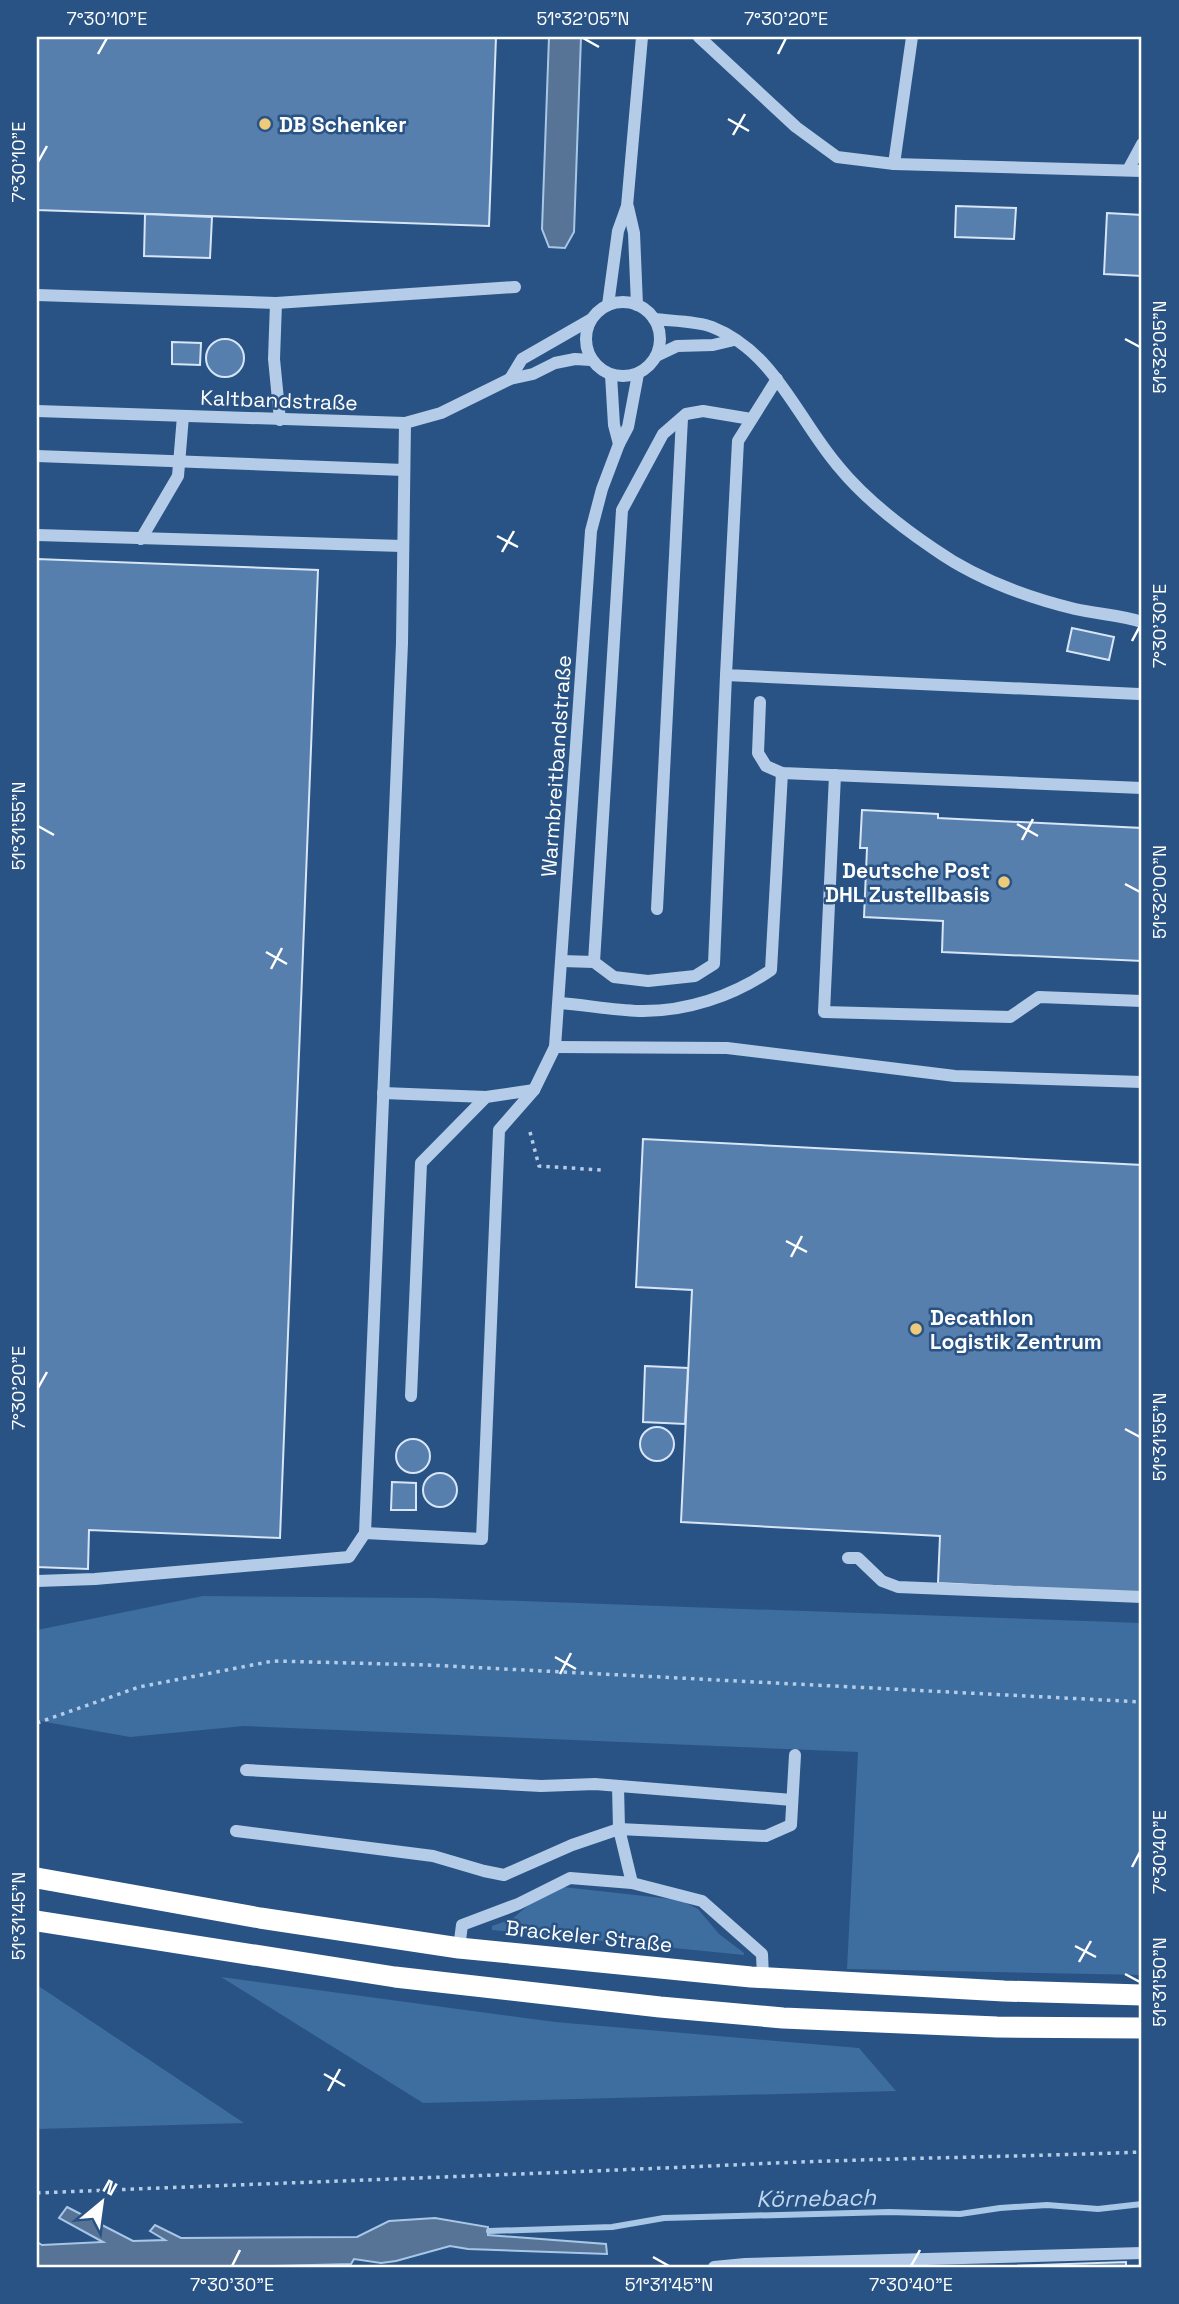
<svg xmlns="http://www.w3.org/2000/svg" width="1179" height="2304" viewBox="0 0 1179 2304" font-family="'Space Grotesk',sans-serif">
  <style>
    .green { fill: #3e6da0 }
    .water { fill: #577496; stroke: #a8c7e7; stroke-width: 2 }
    .lines { fill: none; stroke-linecap: round; stroke-linejoin: round }
    .stream { stroke: #a8c7e7; stroke-width: 6 }
    .building { fill: #567fad; stroke: #d7e5f6; stroke-width: 2 }
    .path { stroke: #b4cce7; stroke-width: 3.5; stroke-dasharray: 3.5 5; stroke-linecap: butt }
    .minor { stroke: #b4cce7; stroke-width: 12 }
    .highway { stroke: #fff; stroke-width: 21 }
    .ticks { fill: none; stroke: #fff; stroke-width: 2.5 }
    .poi-dot { fill: #eeca7b; stroke: #295384; stroke-width: 2.5 }
    .labels { text-anchor: middle; dominant-baseline: central; stroke-width: 5; stroke-linejoin: round; paint-order: stroke }
    .poi-label { font-size: 21px; font-weight: bold; fill: #fff; stroke: #295384; text-anchor: start }
    .street-label { font-size: 21px; fill: #fff; stroke: #295384 }
    .water-label { font-size: 23px; font-style: italic; fill: #bfd6ee; stroke: #295384 }
    .neatline { fill: none; stroke: #fff; stroke-width: 2.5 }
    .ticks-label { font-size: 18px; text-anchor: middle; fill: #fff }
  </style>
  <rect width="100%" height="100%" fill="#295384"/>
  <g class="green">
    <path d="M203,1596L434,1598L1142,1623V1975L847,1969L858,1752L244,1726L130,1737L40,1721L37,1723V1630Z"/>
    <path d="M563,1887L680,1900L698,1909L719,1934L744,1953V1955L492,1930V1926L512,1919L537,1898Z"/>
    <path d="M221,1977L555,2022L859,2048L896,2091L423,2103Z"/>
    <path d="M37,1985L244,2123L37,2129Z"/>
  </g>
  <g class="water">
    <path d="M549,37H581L574,232L565,248L549,247L542,229Z"/>
    <path d="M67,2207L133,2241L165,2240L150,2231L155,2225L181,2238L357,2237L389,2221L435,2218L488,2227V2235L606,2244L607,2254L468,2249L450,2246L396,2261L381,2263L354,2259L351,2264L235,2267H37V2242L42,2245L103,2242L59,2218Z"/>
  </g>
  <g class="lines">
    <path class="stream" d="M489,2231L612,2227L664,2218L889,2212L960,2214L1000,2208L1047,2205L1098,2209L1142,2204"/>
  </g>
  <g class="building">
    <path d="M37,37H496L489,226L37,210Z"/>
    <path d="M956,206L1016,208L1014,239L955,237Z"/>
    <path d="M1107,213L1142,215V276L1104,274Z"/>
    <path d="M145,214L212,217L210,258L144,256Z"/>
    <circle cx="225" cy="358" r="19"/>
    <path d="M172,342L201,343L200,365L172,364Z"/>
    <path d="M37,559L318,570L280,1538L89,1530L88,1569L37,1567Z"/>
    <path d="M1072,628L1114,637L1109,660L1067,651Z"/>
    <path d="M862,810L938,814V818L1142,828V961L942,952L943,921L864,917L867,848H860Z"/>
    <path d="M643,1139L1142,1165V1594L938,1583L940,1536L681,1522L692,1290L636,1287Z"/>
    <path d="M645,1366L688,1368L685,1424L643,1422Z"/>
    <circle cx="657" cy="1444" r="17"/>
    <circle cx="413" cy="1456" r="17"/>
    <circle cx="440" cy="1490" r="17"/>
    <path d="M392,1482L416,1483V1510H391Z"/>
    <path d="M1126,2262V2267H978Z"/>
  </g>
  <g class="lines">
    <g class="path">
      <path d="M530,1132L539,1166L601,1170"/>
      <path d="M37,1723L139,1687L273,1661L428,1665L1142,1702"/>
      <path d="M37,2193C276,2183 514,2175 753,2164C883,2158 1013,2157 1142,2152"/>
    </g>
    <g class="minor">
      <path d="M699,37L796,127L837,157L894,164L1142,171"/>
      <path d="M894,164L912,37"/>
      <path d="M1128,170L1142,144"/>
      <path d="M628,207L634,233L637,305"/>
      <path d="M37,295L276,303L515,287"/>
      <circle cx="623" cy="339" r="37"/>
      <path d="M276,303L274,359L280,420"/>
      <path d="M608,305L618,231L627,206L642,37"/>
      <path d="M654,319C671,321 697,321 712,327C775,352 797,418 838,466C864,498 900,526 934,549C975,578 1026,597 1075,609C1097,614 1121,615 1142,622"/>
      <path d="M656,356L677,346L713,345L734,340"/>
      <path d="M611,375L614,425L619,444"/>
      <path d="M510,379L522,359L590,320"/>
      <path d="M777,379L738,441L726,675L1139,694L1142,693"/>
      <path d="M37,411L405,423L441,413L510,379L533,374L555,363L575,359L591,360"/>
      <path d="M37,456L404,470"/>
      <path d="M37,535L402,546"/>
      <path d="M141,539L178,476L183,416"/>
      <path d="M726,675L714,964L695,976L648,981L614,977L594,962L622,510L663,434L686,414L703,411L751,419"/>
      <path d="M760,702L758,753L766,766L782,773L1142,788"/>
      <path d="M835,775L824,1012L1010,1017L1039,997L1142,1001"/>
      <path d="M657,909L682,418"/>
      <path d="M562,961L594,962"/>
      <path d="M559,1003C585,1005 613,1010 639,1011C686,1012 733,996 771,970L782,773"/>
      <path d="M555,1047L727,1048L955,1076L1142,1082"/>
      <path d="M383,1093L486,1097"/>
      <path d="M411,1396L421,1163L486,1097L534,1090"/>
      <path d="M365,1533L402,643L405,423"/>
      <path d="M848,1558H858L882,1581L898,1587L1142,1597"/>
      <path d="M37,1581L95,1579L349,1557L365,1533L482,1539L499,1130L534,1090L555,1047L591,531L602,489L619,444L628,427L638,374"/>
      <path d="M246,1770L541,1786L595,1784L792,1800"/>
      <path d="M236,1831L433,1856L484,1871L504,1875L572,1845L619,1829L618,1786"/>
      <path d="M632,1883L619,1829L766,1836L791,1825L795,1755"/>
      <path d="M459,1948L462,1925L518,1904L570,1878L632,1883L702,1901L762,1954L763,1977"/>
      <path d="M714,2267L745,2264L1142,2253"/>
    </g>
    <g class="highway">
      <path d="M37,1878L260,1918L459,1948L751,1977L1004,1991L1142,1995"/>
      <path d="M37,1921L395,1977L660,2007L783,2018L997,2027L1142,2028"/>
    </g>
  </g>
  <path class="ticks" d="M583,38L599,47M98,54L107,38M778,54L786,38M728,119L749,131M733,135L745,114M38,162L47,146M1125,339L1140,347M497,536L518,547M502,552L514,531M1132,641L1140,626M1017,824L1038,836M38,826L54,835M1022,840L1033,819M1125,884L1140,892M266,952L287,964M271,969L282,948M786,1241L807,1252M791,1257L802,1236M38,1388L47,1372M1125,1429L1140,1437M555,1657L576,1669M560,1674L571,1653M1132,1867L1140,1852M38,1916L54,1925M1075,1946L1096,1957M1079,1962L1091,1941M1125,1974L1140,1982M324,2074L345,2086M328,2091L340,2069M653,2257L669,2266M232,2266L240,2250M911,2266L920,2250"/>
  <g class="poi-dot">
    <circle cx="265" cy="124" r="7"/>
    <circle cx="1004" cy="882" r="7"/>
    <circle cx="916" cy="1329" r="7"/>
  </g>
  <g class="labels">
    <g class="poi-label">
      <text x="279" y="124">DB Schenker</text>
      <text x="990" y="870" text-anchor="end">Deutsche Post<tspan x="990" dy="24">DHL Zustellbasis</tspan></text>
      <text x="930" y="1317">Decathlon<tspan x="930" dy="24">Logistik Zentrum</tspan></text>
    </g>
    <g class="street-label">
      <text transform="translate(279 400) rotate(2)">Kaltbandstraße</text>
      <text transform="translate(556 766) rotate(-86)">Warmbreitbandstraße</text>
      <text transform="translate(589 1936) rotate(6)">Brackeler Straße</text>
    </g>
    <g class="water-label">
      <text transform="translate(816 2198) rotate(-1)">Körnebach</text>
    </g>
  </g>
  <rect width="1179" height="2304" fill="none" stroke="#295384" stroke-width="77"/>
  <g transform="translate(102 2202) rotate(29)" stroke="#295384" stroke-width="5" paint-order="stroke">
  <path d="M0-5L12 26L0 18L-12 26Z" fill="#ffffff"/>
  <text y="-10" font-size="19" font-weight="bold" text-anchor="middle" fill="#ffffff">N</text>
  </g>
  <rect x="38" y="38" width="1102" height="2228" class="neatline"/>
  <g class="ticks-label">
    <text x="107" y="25">7°30'10"E</text>
    <text x="583" y="25">51°32'05"N</text>
    <text x="786" y="25">7°30'20"E</text>
    <text transform="translate(19 162) rotate(-90)" y="6">7°30'10"E</text>
    <text transform="translate(1160 347) rotate(-90)" y="6">51°32'05"N</text>
    <text transform="translate(1160 626) rotate(-90)" y="6">7°30'30"E</text>
    <text transform="translate(19 826) rotate(-90)" y="6">51°31'55"N</text>
    <text transform="translate(1160 892) rotate(-90)" y="6">51°32'00"N</text>
    <text transform="translate(19 1388) rotate(-90)" y="6">7°30'20"E</text>
    <text transform="translate(1160 1437) rotate(-90)" y="6">51°31'55"N</text>
    <text transform="translate(1160 1852) rotate(-90)" y="6">7°30'40"E</text>
    <text transform="translate(19 1916) rotate(-90)" y="6">51°31'45"N</text>
    <text transform="translate(1160 1982) rotate(-90)" y="6">51°31'50"N</text>
    <text x="232" y="2291">7°30'30"E</text>
    <text x="669" y="2291">51°31'45"N</text>
    <text x="911" y="2291">7°30'40"E</text>
  </g>
</svg>
